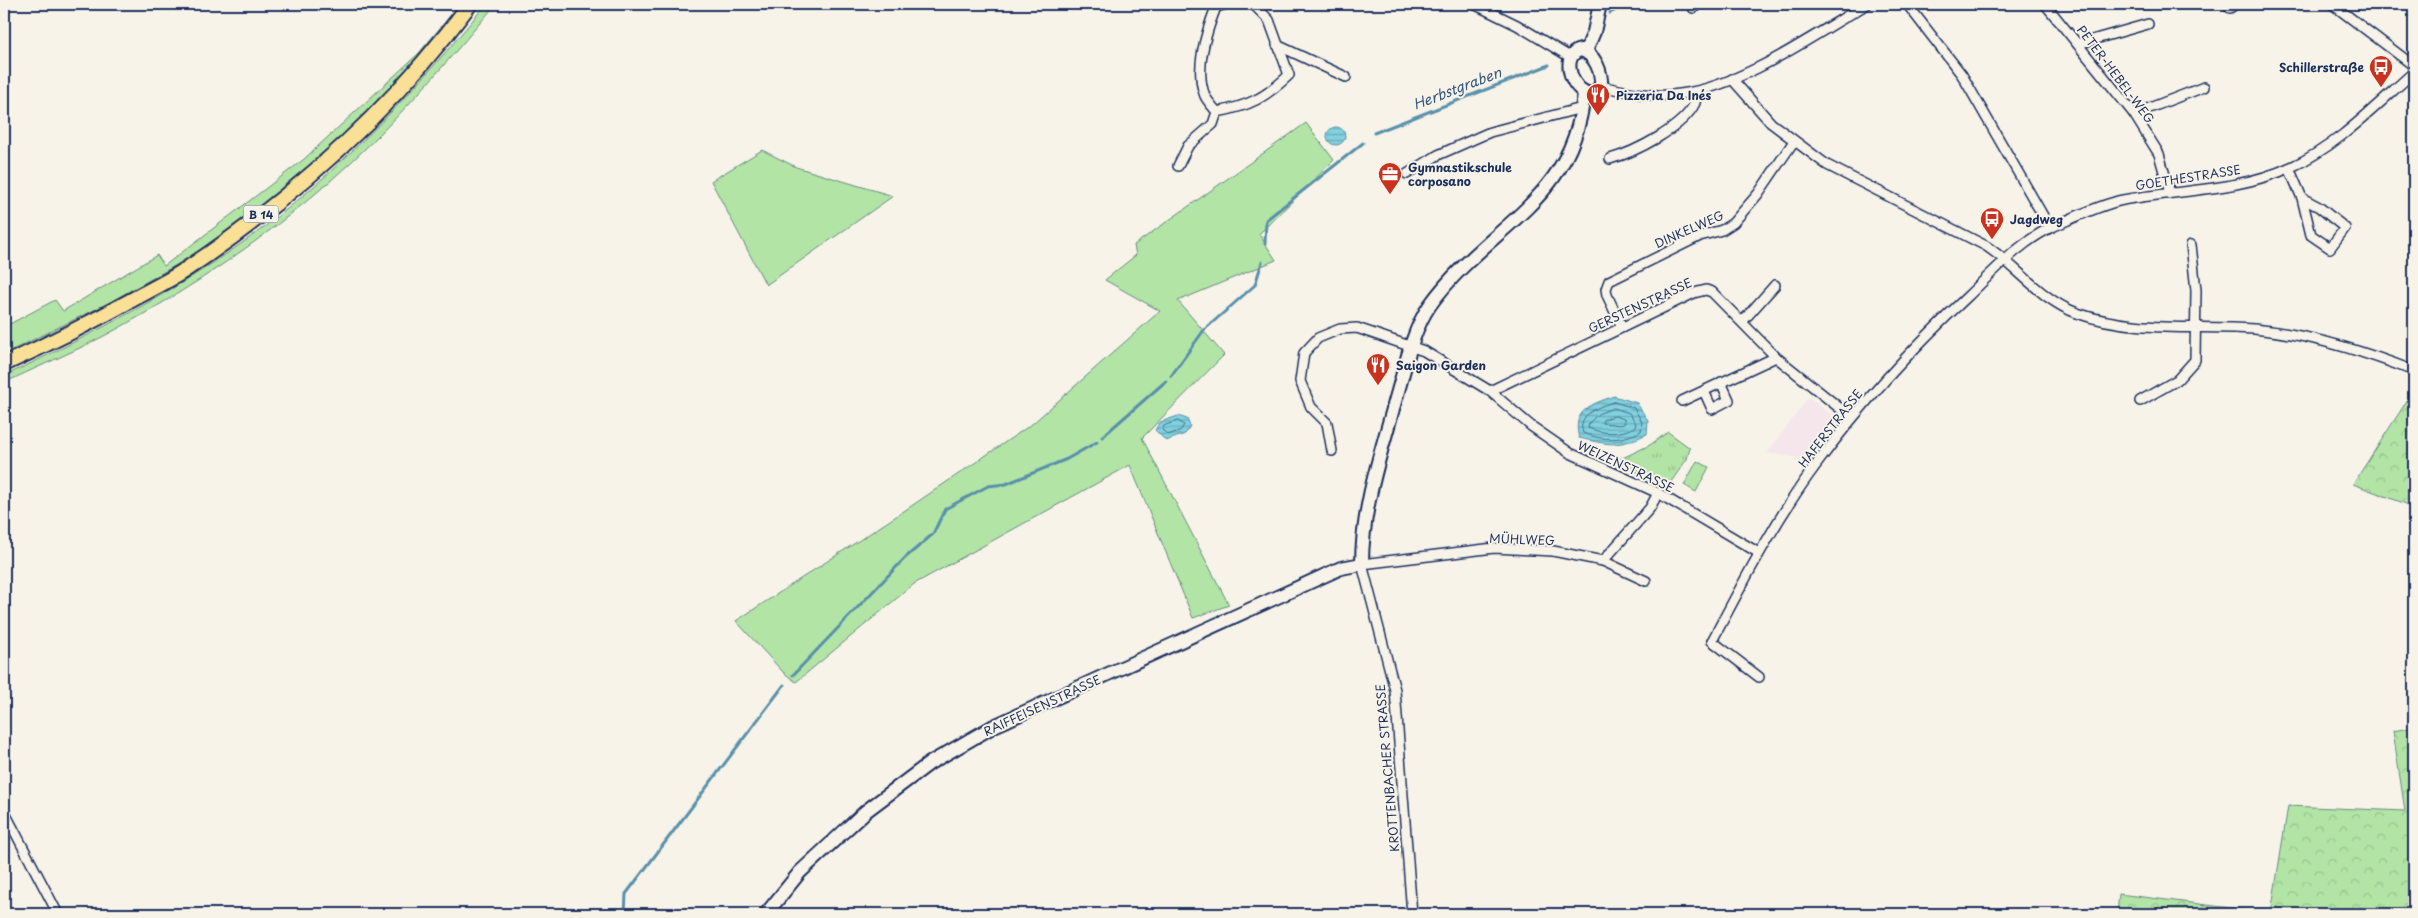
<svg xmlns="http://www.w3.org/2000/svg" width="2418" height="918" viewBox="0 0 2418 918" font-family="'Playpen Sans',sans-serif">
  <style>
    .built { fill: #f4e6ea }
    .grass { fill: #b2e4a5; stroke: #668a82 }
    .forest { fill: url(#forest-crowns); stroke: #668a82 }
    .park { fill: url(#park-tufts); stroke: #668a82 }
    .water { fill: url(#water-rules); stroke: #5990ab }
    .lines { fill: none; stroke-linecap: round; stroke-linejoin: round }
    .shore { stroke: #447091; stroke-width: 1 }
    .stream { stroke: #5990ab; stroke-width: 3 }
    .street-casing { stroke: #1b2f5e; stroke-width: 12 }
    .secondary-casing { stroke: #1b2f5e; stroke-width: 16 }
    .primary-casing { stroke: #1b2f5e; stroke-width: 18 }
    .street { stroke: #f7f3e8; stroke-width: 9 }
    .secondary { stroke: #f7f3e8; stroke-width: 12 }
    .primary { stroke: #fadf96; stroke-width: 14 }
    .labels { text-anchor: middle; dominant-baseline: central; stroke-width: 4; stroke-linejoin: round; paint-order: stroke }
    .shield { fill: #f7f3e8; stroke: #5d6a87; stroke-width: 1 }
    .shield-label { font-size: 11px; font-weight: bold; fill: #1b2f5e }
    .poi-label { font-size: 12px; font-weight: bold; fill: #1b2f5e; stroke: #f7f3e8; text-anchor: start }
    .street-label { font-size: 12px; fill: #1b2f5e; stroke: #f7f3e8 }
    .water-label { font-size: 14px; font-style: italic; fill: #35587e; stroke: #f7f3e8 }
  </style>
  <defs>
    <pattern id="forest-crowns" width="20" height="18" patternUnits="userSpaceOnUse" patternTransform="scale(1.25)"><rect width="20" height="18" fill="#b2e4a5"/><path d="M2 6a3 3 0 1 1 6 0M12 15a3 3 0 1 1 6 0" fill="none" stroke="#98c490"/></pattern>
    <pattern id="park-tufts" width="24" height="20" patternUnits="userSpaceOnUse" patternTransform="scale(1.25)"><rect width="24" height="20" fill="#b2e4a5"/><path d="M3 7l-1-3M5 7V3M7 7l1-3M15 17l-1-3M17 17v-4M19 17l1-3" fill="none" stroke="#98c490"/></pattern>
    <pattern id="water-rules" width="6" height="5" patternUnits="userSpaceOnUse" patternTransform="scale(1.25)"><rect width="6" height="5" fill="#82d1de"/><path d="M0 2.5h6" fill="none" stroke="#6aaab7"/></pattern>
  </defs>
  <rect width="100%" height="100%" fill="#f7f3e8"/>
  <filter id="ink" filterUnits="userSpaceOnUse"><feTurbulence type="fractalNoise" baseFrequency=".02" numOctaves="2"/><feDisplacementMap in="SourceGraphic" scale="10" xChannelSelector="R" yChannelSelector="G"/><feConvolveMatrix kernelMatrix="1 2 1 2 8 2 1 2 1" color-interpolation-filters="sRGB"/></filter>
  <g filter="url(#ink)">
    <path class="built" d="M1809,397L1837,420L1806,459L1767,453Z"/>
    <g class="grass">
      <path d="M460,4H468L437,44L340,140L212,245L110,302L4,354V327L55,300L63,311L157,255L164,266L303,160L419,53Z"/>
      <path d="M486,4H496C443,67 390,129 328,183C264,239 192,288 117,329C81,349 41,365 4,383V376C113,325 221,268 312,188C376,132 433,69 486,4Z"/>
      <path d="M1306,123L1334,160L1259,234L1276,260L1178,301L1224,355L1142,438L1229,605L1193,618L1130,465L914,584L796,682L783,672L736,621L904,511L1032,424L1160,311L1105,280L1136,255L1134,245Z"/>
      <path d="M762,150L796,167L893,196L766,285L711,181Z"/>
      <path d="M1697,461L1709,467L1696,492L1684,485Z"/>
    </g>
    <g class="forest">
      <path d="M2414,390V507L2353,484Z"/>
      <path d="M2414,727V914H2117L2119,894L2271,913L2288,806L2405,811L2393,731Z"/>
    </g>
    <path class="park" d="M1668,432L1690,448L1687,459L1668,486L1614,462L1650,445Z"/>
    <g class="water">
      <circle cx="1336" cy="136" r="9"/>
      <path d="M1614,396L1637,403L1648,421L1647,434C1617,448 1610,445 1579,438C1571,410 1592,404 1614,396Z"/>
      <path d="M1178,416L1187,419L1190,426L1185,434L1166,441L1155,430L1160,422Z"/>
    </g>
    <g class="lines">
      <g class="shore">
        <path d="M1614,402L1634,408L1642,422L1641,431C1622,441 1604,441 1583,433C1576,414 1600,406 1614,402Z"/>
        <path d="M1614,408L1629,413L1636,423L1635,427C1620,435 1604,434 1588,428L1589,423L1598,414Z"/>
        <path d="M1615,416L1624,419L1625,423L1621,425L1602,423L1603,420Z"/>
        <path d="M1178,421L1184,425L1181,430L1168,435L1162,430L1164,426Z"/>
      </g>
      <g class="stream">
        <path d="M1610,13L1628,4"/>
        <path d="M1374,133L1549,65"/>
        <path d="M1265,244L1266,220L1363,143"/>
        <path d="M1171,376L1204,330L1255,285L1262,262"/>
        <path d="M1102,437L1166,381"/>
        <path d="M793,675L905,558L933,534L945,509L988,486L1006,484L1067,459L1097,442"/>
        <path d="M625,914L626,894L784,685"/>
      </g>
      <g class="street-casing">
        <g id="street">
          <path d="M1227,4L1216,7C1206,33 1194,69 1205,96C1208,102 1214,108 1217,112C1249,106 1265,98 1289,75L1269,20L1253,4"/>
          <path d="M1474,4L1517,25L1570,57"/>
          <path d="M1907,4L1962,75L2050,228"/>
          <path d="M2045,4L2134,114L2159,154L2170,193"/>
          <path d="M2332,4L2414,66"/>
          <path d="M1693,8L1700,4"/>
          <path d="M2230,8L2235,4"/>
          <path d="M2078,44L2148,24"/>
          <path d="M1277,45L1346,77"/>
          <path d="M1732,79L1771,123L1827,165L1986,246C2018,267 2041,300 2077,313C2133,333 2196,325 2254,329C2309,334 2363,351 2414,371"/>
          <path d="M1601,86C1627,92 1653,98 1680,94C1741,87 1814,35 1867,4"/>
          <path d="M2134,114L2204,87"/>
          <path d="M1610,159C1635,152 1683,128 1695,103C1696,100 1696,95 1696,92"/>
          <path d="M1178,166L1188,146L1213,124L1217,112"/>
          <path d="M2289,168L2302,198L2311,235L2330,248L2345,228L2319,207L2302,198"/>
          <path d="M1407,174L1438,155L1490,132L1582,108"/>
          <path d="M1742,322L1775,285"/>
          <path d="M1622,327L1607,295L1606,289L1609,281L1700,236L1722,230L1733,223L1758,194L1794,141"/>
          <path d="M1490,391L1694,293L1706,290L1712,292L1776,357L1852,418"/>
          <path d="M1704,391L1712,409L1729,400L1721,382"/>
          <path d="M1682,401L1776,357"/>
          <path d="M2140,401L2177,380L2195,360L2196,290L2191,245"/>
          <path d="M1332,451L1327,423L1311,407L1300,381L1304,353L1318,338L1340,329L1357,328L1424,351L1490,391L1531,426L1570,453L1658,493L1759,553"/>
          <path d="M1603,561L1650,508L1658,493"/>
          <path d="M1759,677L1712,641C1744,581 1775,520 1816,465C1861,404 1912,348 1968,296C1993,272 2020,242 2052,227C2073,218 2102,204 2123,200C2178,190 2239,191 2291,167C2338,146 2375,106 2414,72"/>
          <path d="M4,811L58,914"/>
          <path d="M1412,914L1395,690L1362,564L1494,548L1553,551L1603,561L1646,581"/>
        </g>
      </g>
      <g class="secondary-casing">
        <g id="secondary">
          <path d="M1581,50C1595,54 1602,72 1601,86L1594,93C1573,98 1558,54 1581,50Z"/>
          <path d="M1586,51L1594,32L1600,4"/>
          <path d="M766,914L800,872L866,811L930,763L994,726L1341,568L1362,564C1362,507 1381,453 1396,398C1405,368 1412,331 1430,305C1487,225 1574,203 1584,93"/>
        </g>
      </g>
      <g class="primary-casing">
        <path id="primary" d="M4,364C51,343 94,321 139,296C154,288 170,280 185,270C293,198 393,108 470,4"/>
      </g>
      <use href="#street" class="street"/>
      <use href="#secondary" class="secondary"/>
      <use href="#primary" class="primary"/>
    </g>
  </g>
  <defs>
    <g id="bus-pin" transform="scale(1.25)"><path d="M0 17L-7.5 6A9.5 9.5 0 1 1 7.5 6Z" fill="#c8321e" stroke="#f7f3e8"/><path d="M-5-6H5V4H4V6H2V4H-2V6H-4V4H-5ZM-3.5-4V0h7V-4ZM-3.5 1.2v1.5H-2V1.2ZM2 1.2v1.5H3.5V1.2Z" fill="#fff"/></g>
    <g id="restaurant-pin" transform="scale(1.25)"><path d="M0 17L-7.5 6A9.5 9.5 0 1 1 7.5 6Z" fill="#c8321e" stroke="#f7f3e8"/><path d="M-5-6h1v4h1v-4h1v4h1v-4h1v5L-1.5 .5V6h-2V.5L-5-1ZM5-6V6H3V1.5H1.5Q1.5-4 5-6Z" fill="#fff"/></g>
    <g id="office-pin" transform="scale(1.25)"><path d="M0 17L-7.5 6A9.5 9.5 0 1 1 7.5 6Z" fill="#c8321e" stroke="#f7f3e8"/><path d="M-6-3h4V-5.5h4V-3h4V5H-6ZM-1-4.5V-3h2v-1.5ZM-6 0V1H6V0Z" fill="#fff"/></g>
  </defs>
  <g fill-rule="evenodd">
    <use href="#bus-pin" x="2381" y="67"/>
    <use href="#restaurant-pin" x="1598" y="95"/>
    <use href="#office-pin" x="1390" y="174"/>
    <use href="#bus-pin" x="1992" y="219"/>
    <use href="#restaurant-pin" x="1378" y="365"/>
  </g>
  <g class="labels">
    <rect class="shield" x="243.5" y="205.5" width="35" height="17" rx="4"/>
    <g class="shield-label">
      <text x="261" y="214">B 14</text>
    </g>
    <g class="poi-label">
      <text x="2364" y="67" text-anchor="end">Schillerstraße</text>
      <text x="1616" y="95">Pizzeria Da Inés</text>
      <text x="1408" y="167">Gymnastikschule<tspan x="1408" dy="14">corposano</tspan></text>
      <text x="2010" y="219">Jagdweg</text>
      <text x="1396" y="365">Saigon Garden</text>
    </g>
    <g class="street-label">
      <text transform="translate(2116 74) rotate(53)">PETER-HEBEL-WEG</text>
      <text transform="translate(2188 177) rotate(-9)">GOETHESTRASSE</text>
      <text transform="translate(1689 229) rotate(-24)">DINKELWEG</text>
      <text transform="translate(1640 305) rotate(-25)">GERSTENSTRASSE</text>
      <text transform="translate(1830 428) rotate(-52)">HAFERSTRASSE</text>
      <text transform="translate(1626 466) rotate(25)">WEIZENSTRASSE</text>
      <text transform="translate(1522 539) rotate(2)">MÜHLWEG</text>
      <text transform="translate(1042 705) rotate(-25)">RAIFFEISENSTRASSE</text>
      <text transform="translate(1387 768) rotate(-95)">KROTTENBACHER STRASSE</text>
    </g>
    <g class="water-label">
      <text transform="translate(1457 88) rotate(-21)">Herbstgraben</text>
    </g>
  </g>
  <rect width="2418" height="918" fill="none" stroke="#f7f3e8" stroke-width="20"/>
  <rect x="10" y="10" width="2398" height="898" fill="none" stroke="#1b2f5e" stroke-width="2" filter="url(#ink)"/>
</svg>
